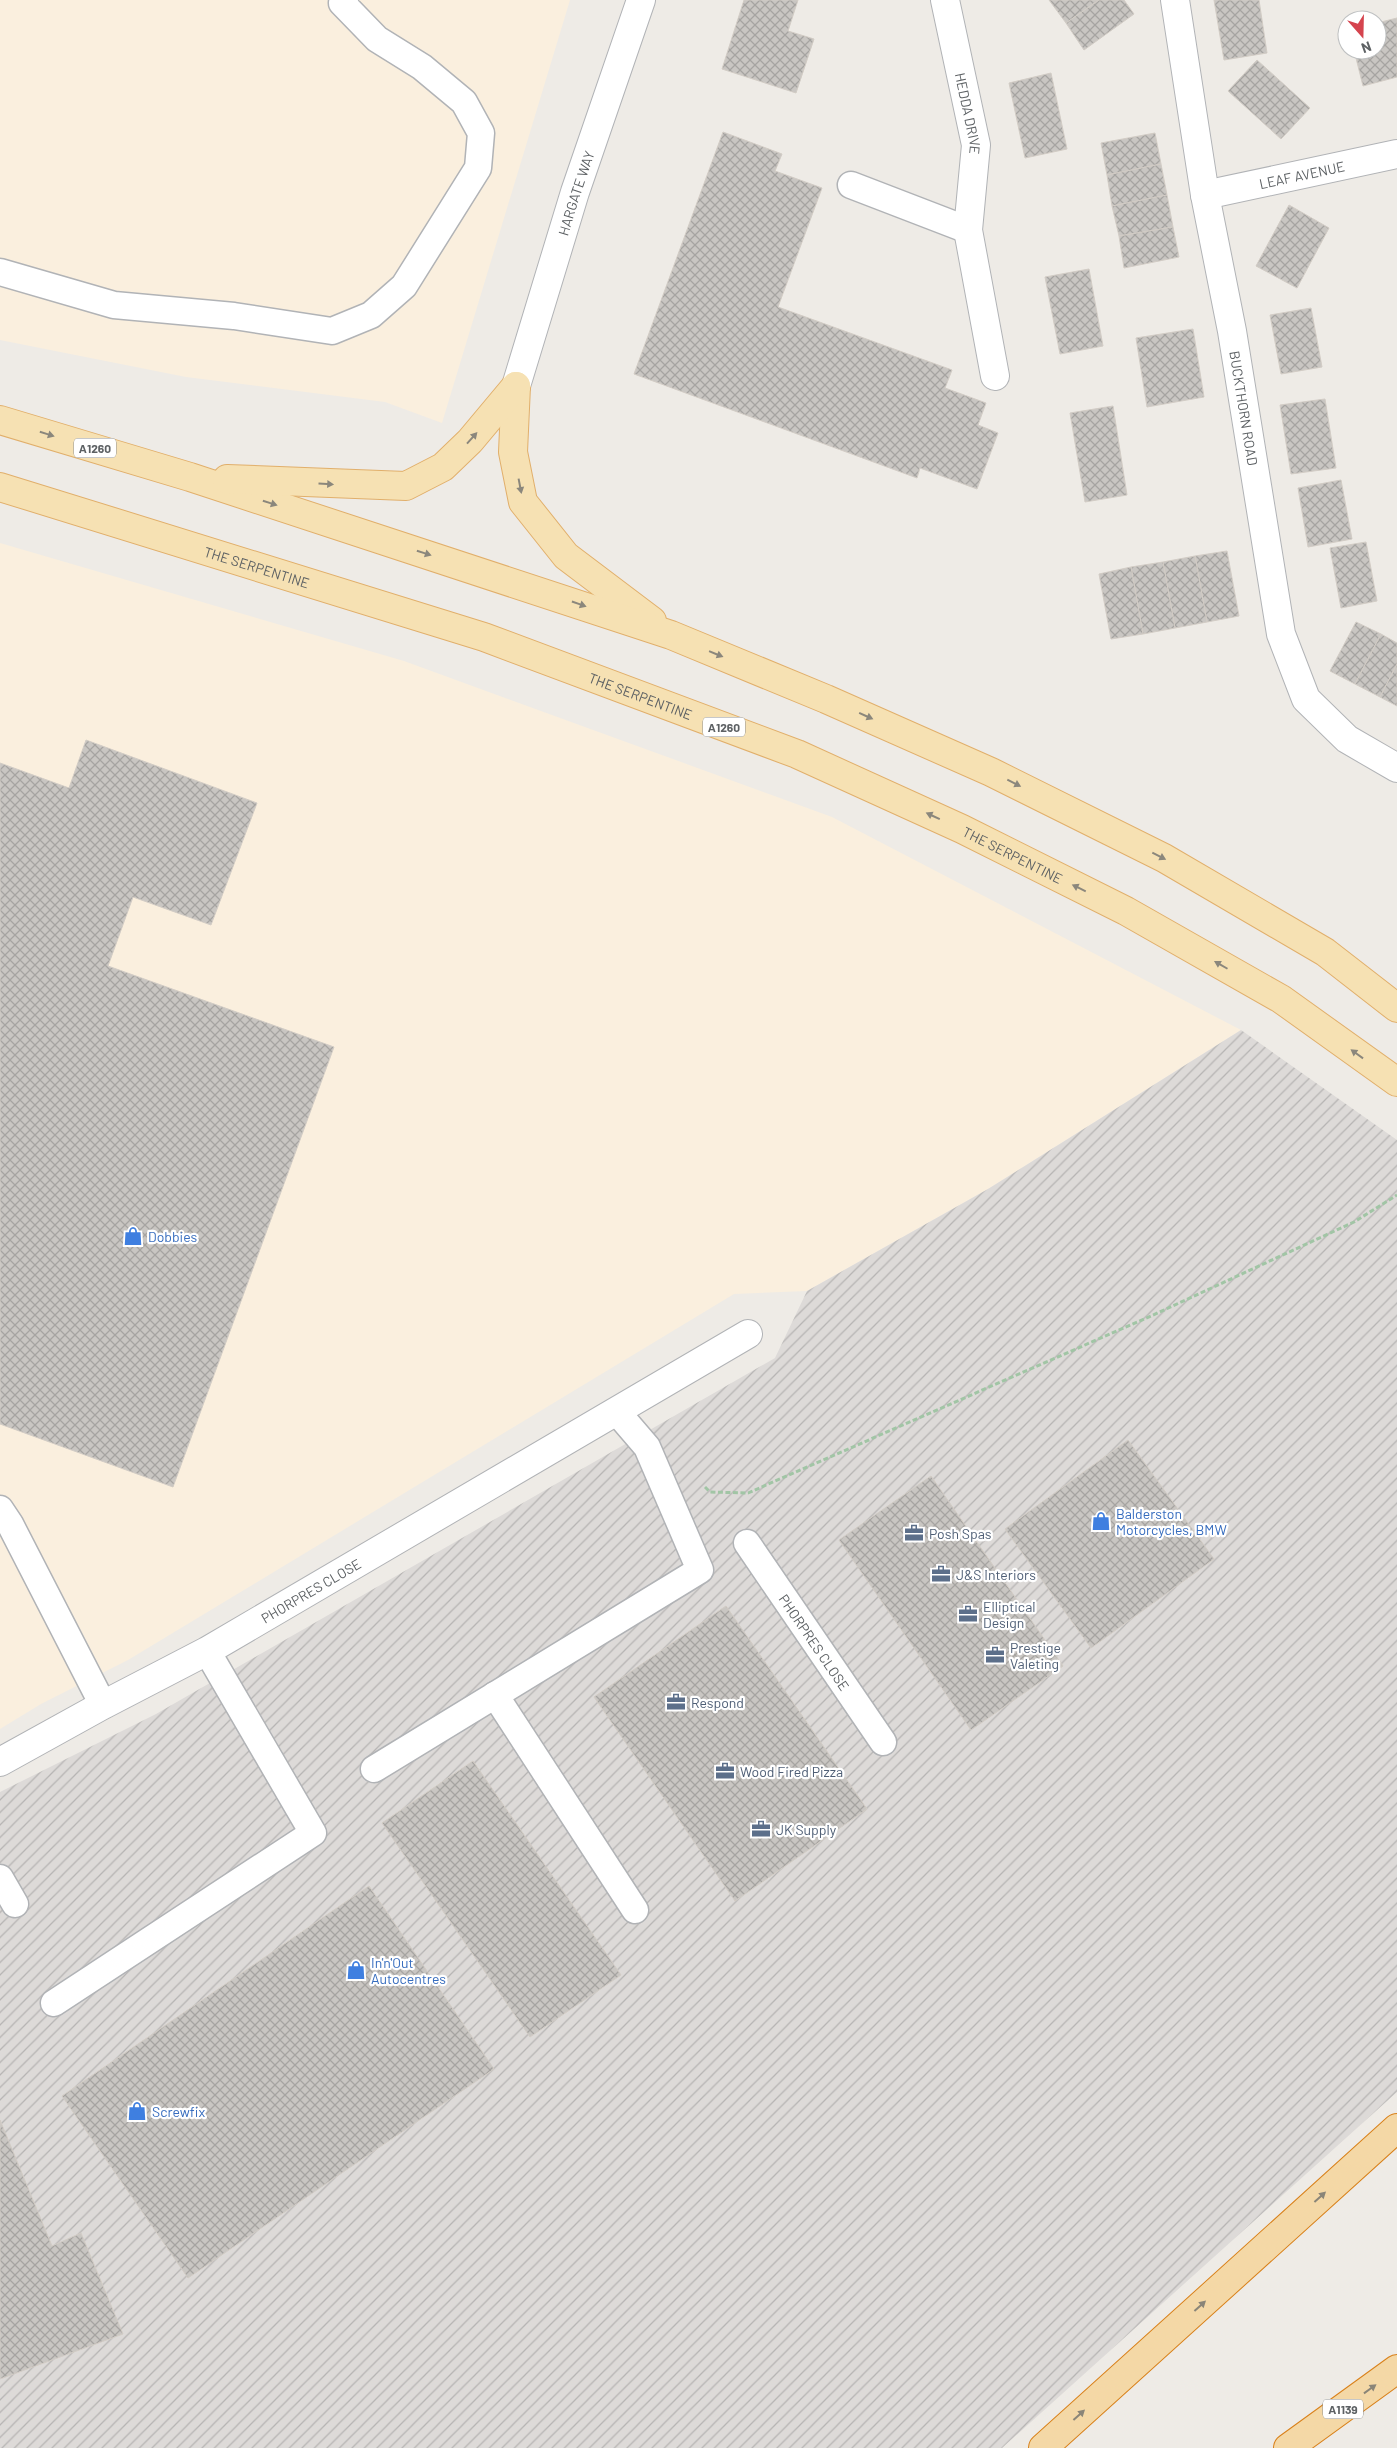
<svg xmlns="http://www.w3.org/2000/svg" width="1397" height="2448" viewBox="0 0 1397 2448" font-family="Barlow,sans-serif">
  <style>
    .commercial { fill: #faefde }
    .industrial { fill: url(#industrial-furrows) }
    .building { fill: url(#building-cross-hatch); stroke: #d2ccc5 }
    .lines { fill: none; stroke-linecap: round; stroke-linejoin: round }
    .service-casing { stroke: #b1b3b6; stroke-width: 29 }
    .minor-casing { stroke: #b1b3b6; stroke-width: 30 }
    .tertiary-casing { stroke: #b1b3b6; stroke-width: 30 }
    .primary-casing { stroke: #e1af6b; stroke-width: 30 }
    .trunk-casing { stroke: #d9811a; stroke-width: 30 }
    .path { stroke: #a1c5a5; stroke-width: 3; stroke-dasharray: 5 2.5; stroke-linecap: butt }
    .service { stroke: #fff; stroke-width: 26 }
    .minor { stroke: #fff; stroke-width: 28 }
    .tertiary { stroke: #fff; stroke-width: 28 }
    .primary { stroke: #f6e1b3; stroke-width: 28 }
    .trunk { stroke: #f4d8a6; stroke-width: 28 }
    .oneway { fill: #8b877c }
    .oneway2 { fill: #8a8578 }
    .labels { text-anchor: middle; dominant-baseline: central; stroke-width: 4.5; stroke-linejoin: round; paint-order: stroke }
    .shield { fill: #fff; stroke: #8e9092; stroke-width: 1 }
    .shield-label { font-size: 12px; font-weight: bold; fill: #5d6164 }
    .street-label { font-size: 14px; fill: #5d6164; stroke: #fff }
    .shop-label { font-size: 14px; fill: #366cbe; stroke: #fff; text-anchor: start }
    .service-label { font-size: 14px; fill: #4e5e75; stroke: #fff; text-anchor: start }
  </style>
  <defs>
    <pattern id="industrial-furrows" width="10" height="10" patternUnits="userSpaceOnUse" patternTransform="scale(1.25)"><rect width="10" height="10" fill="#dddad8"/><path d="M-1 1l2-2M0 10L10 0M9 11l2-2" fill="none" stroke="#b6b4b3"/></pattern>
    <pattern id="building-cross-hatch" width="8" height="8" patternUnits="userSpaceOnUse" patternTransform="scale(1.25)"><rect width="8" height="8" fill="#c9c6c2"/><path d="M0 0l8 8M0 8l8-8" fill="none" stroke="#a6a4a1"/></pattern>
  </defs>
  <rect width="100%" height="100%" fill="#eeebe6"/>
  <g class="commercial">
    <path d="M0,0H570L442,423L385,402L186,377L0,340Z"/>
    <path d="M0,543L404,661L832,817L1241,1030L988,1189L807,1291L734,1294L128,1660L41,1704L0,1729Z"/>
  </g>
  <path class="industrial" d="M1241,1030L1397,1140V2092L1002,2448H0V1792L156,1714L775,1358L807,1291L988,1189Z"/>
  <g class="building">
    <path d="M744,0H798L788,31L814,39L796,93L722,69Z"/>
    <path d="M1049,0H1099L1066,23Z"/>
    <path d="M1099,0H1124L1134,14L1084,50L1066,23Z"/>
    <path d="M1214,0H1259L1267,53L1224,60Z"/>
    <path d="M1397,18V77L1363,86L1354,50H1377V23Z"/>
    <path d="M1257,60L1310,108L1281,139L1228,91Z"/>
    <path d="M1051,73L1067,149L1025,158L1009,83Z"/>
    <path d="M723,132L782,154L775,171L822,188L778,307L952,370L945,388L986,403L978,425L998,433L977,489L920,468L917,478L634,374Z"/>
    <path d="M1155,133L1161,164L1107,175L1101,143Z"/>
    <path d="M1161,164L1167,195L1112,206L1107,175Z"/>
    <path d="M1167,195L1173,227L1119,236L1112,206Z"/>
    <path d="M1289,205L1329,228L1297,288L1256,266Z"/>
    <path d="M1173,227L1179,257L1124,268L1119,236Z"/>
    <path d="M1089,269L1103,346L1060,354L1045,277Z"/>
    <path d="M1311,308L1322,367L1281,374L1270,315Z"/>
    <path d="M1193,329L1204,397L1147,407L1136,338Z"/>
    <path d="M1325,399L1336,468L1291,474L1280,405Z"/>
    <path d="M1113,406L1127,495L1085,502L1070,413Z"/>
    <path d="M1341,480L1352,539L1308,547L1298,488Z"/>
    <path d="M1366,542L1377,601L1341,608L1330,548Z"/>
    <path d="M1227,551L1239,616L1207,622L1195,556Z"/>
    <path d="M1195,556L1207,622L1175,628L1163,562Z"/>
    <path d="M1163,562L1175,628L1143,634L1131,567Z"/>
    <path d="M1131,567L1143,634L1111,639L1099,574Z"/>
    <path d="M1356,622L1381,634L1355,684L1330,671Z"/>
    <path d="M1381,634L1397,643V664L1380,697L1355,684Z"/>
    <path d="M1397,664V706L1380,697Z"/>
    <path d="M86,740L257,803L211,925L133,897L108,966L334,1047L173,1487L0,1424V763L69,788Z"/>
    <path d="M1128,1440L1214,1559L1091,1648L1005,1529Z"/>
    <path d="M931,1476L1063,1666L971,1730L839,1540Z"/>
    <path d="M726,1606L867,1809L735,1901L594,1697Z"/>
    <path d="M473,1761L621,1975L530,2037L382,1823Z"/>
    <path d="M369,1886L494,2069L188,2278L62,2096Z"/>
    <path d="M0,2120L52,2246L81,2233L123,2334L0,2379Z"/>
  </g>
  <g class="lines">
    <g class="service-casing">
      <g id="service">
        <path d="M851,185L968,230"/>
        <path d="M0,272L114,305L234,316L332,331L371,315L404,286L478,168L481,133L464,102L422,67L377,39L342,3L345,0"/>
        <path d="M0,1509L10,1524L103,1705"/>
        <path id="s1" d="M747,1543L883,1742"/>
        <path d="M495,1695L635,1910"/>
        <path d="M374,1769L700,1570L647,1447L617,1412"/>
        <path d="M0,1878L15,1904"/>
        <path d="M54,2003L313,1833L207,1651"/>
      </g>
    </g>
    <g class="minor-casing">
      <g id="minor">
        <path id="s2" d="M945,0L976,145L968,230L995,376"/>
        <path id="s3" d="M1175,0L1205,195L1232,331L1281,634L1306,699L1347,739L1397,768"/>
        <path id="s4" d="M1205,195L1397,154"/>
        <path id="s5" d="M0,1762L103,1705L207,1651L748,1334"/>
      </g>
    </g>
    <g class="tertiary-casing">
      <g id="tertiary">
        <path id="s6" d="M516,386L575,192L641,0"/>
      </g>
    </g>
    <g class="primary-casing">
      <g id="primary">
        <path d="M516,386L513,452L523,502L566,556L652,621"/>
        <path d="M0,420L190,477L671,635L826,699L991,772L1164,858L1325,952L1397,1008"/>
        <path d="M227,479L406,486L443,467L470,441L516,386"/>
        <path id="s7" d="M0,487L484,637L797,754L962,829L1126,911L1281,999L1397,1082"/>
      </g>
    </g>
    <g class="trunk-casing">
      <g id="trunk">
        <path d="M1043,2448L1397,2128"/>
        <path d="M1288,2448L1397,2369"/>
      </g>
    </g>
    <path class="path" d="M705,1487L710,1492L748,1493L1151,1316L1354,1222L1397,1195"/>
    <use href="#service" class="service"/>
    <use href="#minor" class="minor"/>
    <use href="#tertiary" class="tertiary"/>
    <use href="#primary" class="primary"/>
    <use href="#trunk" class="trunk"/>
  </g>
  <defs><path id="oneway-solid" d="M-6-.8H1V-3.2L6.5 0L1 3.2V.8H-6Z" transform="scale(1.25)"/></defs>
  <g class="oneway">
    <use href="#oneway-solid" transform="translate(47 434) rotate(17)"/>
    <use href="#oneway-solid" transform="translate(472 438) rotate(-48)"/>
    <use href="#oneway-solid" transform="translate(326 484) rotate(3)"/>
    <use href="#oneway-solid" transform="translate(520 486) rotate(79)"/>
    <use href="#oneway-solid" transform="translate(270 503) rotate(18)"/>
    <use href="#oneway-solid" transform="translate(424 553) rotate(18)"/>
    <use href="#oneway-solid" transform="translate(579 604) rotate(19)"/>
    <use href="#oneway-solid" transform="translate(716 654) rotate(22)"/>
    <use href="#oneway-solid" transform="translate(866 716) rotate(24)"/>
    <use href="#oneway-solid" transform="translate(1014 783) rotate(27)"/>
    <use href="#oneway-solid" transform="translate(933 816) rotate(-155)"/>
    <use href="#oneway-solid" transform="translate(1159 856) rotate(27)"/>
    <use href="#oneway-solid" transform="translate(1079 888) rotate(-154)"/>
    <use href="#oneway-solid" transform="translate(1221 965) rotate(-150)"/>
    <use href="#oneway-solid" transform="translate(1357 1054) rotate(-144)"/>
  </g>
  <g class="oneway2">
    <use href="#oneway-solid" transform="translate(1320 2197) rotate(-42)"/>
    <use href="#oneway-solid" transform="translate(1200 2306) rotate(-42)"/>
    <use href="#oneway-solid" transform="translate(1370 2389) rotate(-36)"/>
    <use href="#oneway-solid" transform="translate(1079 2415) rotate(-42)"/>
  </g>
  <defs>
    <g id="shop-bare" transform="scale(1.5)"><path d="M-5-2.5h2.3a2.7 3.5 0 0 1 5.4 0H5L5.5 6h-11ZM-1.5-2.5h3a1.5 2.3 0 0 0-3 0Z" fill="#3f7fe0" stroke="#fff" stroke-width="2.5" paint-order="stroke"/></g>
    <g id="office-bare" transform="scale(1.5)"><path d="M-6-3h4V-5.5h4V-3h4V5H-6ZM-1-4.5V-3h2v-1.5ZM-6 0V1H6V0Z" fill="#5c6f8a" stroke="#fff" stroke-width="2.5" paint-order="stroke"/></g>
  </defs>
  <g fill-rule="evenodd">
    <use href="#shop-bare" x="133" y="1236"/>
    <use href="#shop-bare" x="1101" y="1521"/>
    <use href="#office-bare" x="914" y="1533"/>
    <use href="#office-bare" x="941" y="1574"/>
    <use href="#office-bare" x="968" y="1614"/>
    <use href="#office-bare" x="995" y="1655"/>
    <use href="#office-bare" x="676" y="1702"/>
    <use href="#office-bare" x="725" y="1771"/>
    <use href="#office-bare" x="761" y="1829"/>
    <use href="#shop-bare" x="356" y="1970"/>
    <use href="#shop-bare" x="137" y="2111"/>
  </g>
  <g class="labels">
    <g class="shield">
      <rect x="74" y="438.5" width="42" height="19" rx="4"/>
      <rect x="703" y="717.5" width="42" height="19" rx="4"/>
      <rect x="1323" y="2399.5" width="40" height="19" rx="4"/>
    </g>
    <g class="shield-label">
      <text x="95" y="448">A1260</text>
      <text x="724" y="727">A1260</text>
      <text x="1343" y="2409">A1139</text>
    </g>
    <g class="street-label">
      <text stroke="none"><textPath href="#s2" startOffset="116">HEDDA DRIVE</textPath></text>
      <text stroke="none"><textPath href="#s4" startOffset="99">LEAF AVENUE</textPath></text>
      <text stroke="none"><textPath href="#s6" startOffset="202">HARGATE WAY</textPath></text>
      <text stroke="none"><textPath href="#s3" startOffset="414">BUCKTHORN ROAD</textPath></text>
      <text stroke="none"><textPath href="#s7" startOffset="269">THE SERPENTINE</textPath></text>
      <text stroke="none"><textPath href="#s7" startOffset="674">THE SERPENTINE</textPath></text>
      <text stroke="none"><textPath href="#s7" startOffset="1079">THE SERPENTINE</textPath></text>
      <text stroke="none"><textPath href="#s5" startOffset="355">PHORPRES CLOSE</textPath></text>
      <text stroke="none"><textPath href="#s1" startOffset="120">PHORPRES CLOSE</textPath></text>
    </g>
    <g class="shop-label">
      <text x="148" y="1236">Dobbies</text>
      <text x="1116" y="1513">Balderston<tspan x="1116" dy="16">Motorcycles, BMW</tspan></text>
      <text x="371" y="1962">In'n'Out<tspan x="371" dy="16">Autocentres</tspan></text>
      <text x="152" y="2111">Screwfix</text>
    </g>
    <g class="service-label">
      <text x="929" y="1533">Posh Spas</text>
      <text x="956" y="1574">J&amp;S Interiors</text>
      <text x="983" y="1606">Elliptical<tspan x="983" dy="16">Design</tspan></text>
      <text x="1010" y="1647">Prestige<tspan x="1010" dy="16">Valeting</tspan></text>
      <text x="691" y="1702">Respond</text>
      <text x="740" y="1771">Wood Fired Pizza</text>
      <text x="776" y="1829">JK Supply</text>
    </g>
  </g>
  <g transform="translate(1362 35) rotate(160)"><circle r="24" fill="#ffffff" stroke="#bec0c1"/>
  <path d="M0-4L9 19L0 12L-9 19Z" fill="#d5444e"/>
  <text y="-8" font-size="14" font-weight="bold" text-anchor="middle" fill="#5d6164">N</text>
  </g>
</svg>
